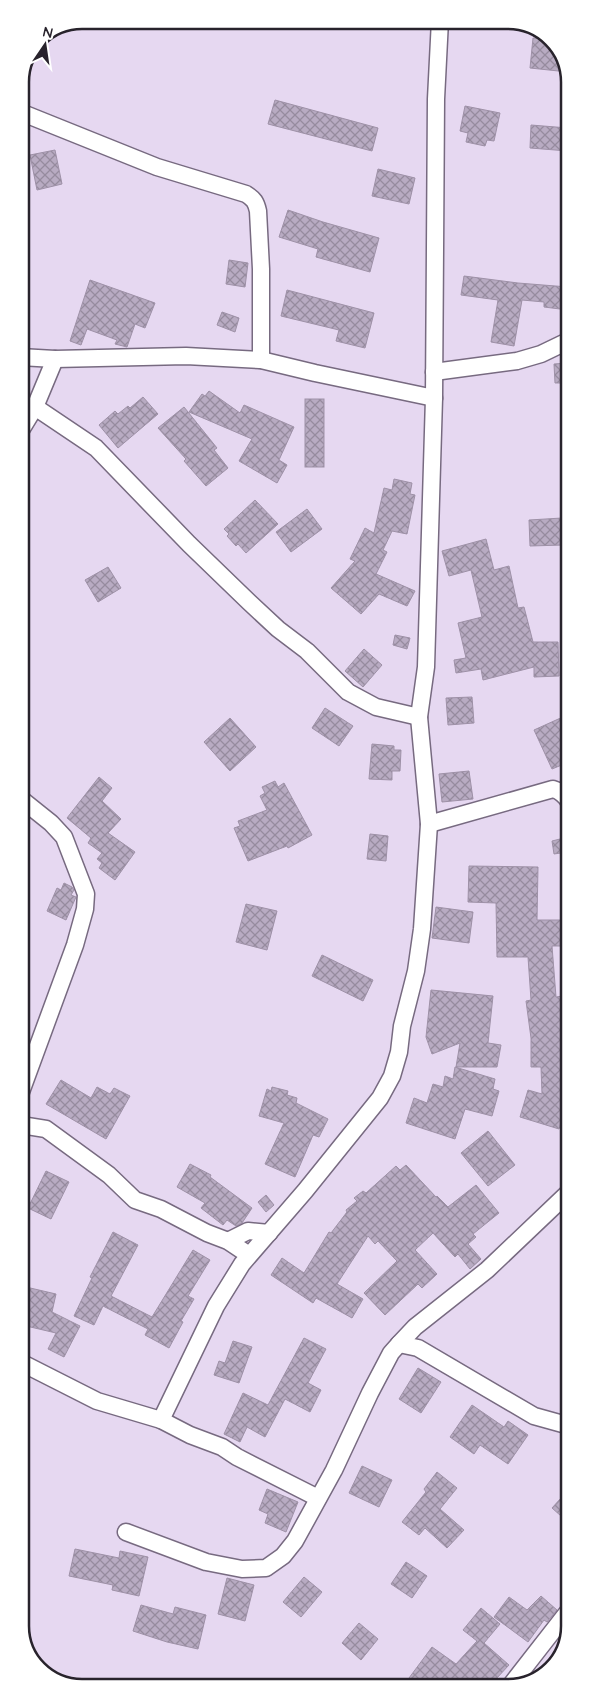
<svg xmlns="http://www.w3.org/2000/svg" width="590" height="1708" viewBox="0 0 590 1708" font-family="Quicksand,sans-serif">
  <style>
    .building { fill: url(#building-cross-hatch); stroke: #9e91a7 }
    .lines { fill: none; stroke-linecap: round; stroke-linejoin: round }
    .minor-casing { stroke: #776a80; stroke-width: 19 }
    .minor { stroke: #fff; stroke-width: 16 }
    .rim { fill: none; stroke: #28232c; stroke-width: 2.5 }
  </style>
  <defs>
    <pattern id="building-cross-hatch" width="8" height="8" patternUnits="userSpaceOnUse" patternTransform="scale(1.25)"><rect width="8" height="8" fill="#b8abc2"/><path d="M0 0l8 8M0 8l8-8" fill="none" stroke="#968b9e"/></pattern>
  </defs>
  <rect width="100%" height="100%" fill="#e6d8f1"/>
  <g class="building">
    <path d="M533,38L552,40L568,66V72L530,68Z"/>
    <path d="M275,100L378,128L372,151L268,124Z"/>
    <path d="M465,106L500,113L494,141L487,140L485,146L466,142L468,133L460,131Z"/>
    <path d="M531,125L568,128V151L530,148Z"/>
    <path d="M55,150L62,184L37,190L30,155Z"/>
    <path d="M378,169L415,178L409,204L372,196Z"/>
    <path d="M288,210L323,222L379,238L370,272L316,257L318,249L279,237Z"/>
    <path d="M229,260L248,263L245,287L226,284Z"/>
    <path d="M464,276L518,283L568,287V310L544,307V302L522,300L514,346L491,342L498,300L461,295Z"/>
    <path d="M90,280L155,303L145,328L135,324L127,347L115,344L117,340L87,329L81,345L70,341Z"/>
    <path d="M287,290L374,313L365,348L336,341L339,330L281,316Z"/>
    <path d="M222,312L239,318L235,332L217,325Z"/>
    <path d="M568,363V383H555L554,364Z"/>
    <path d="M209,391L240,413L244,405L294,427L279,460L287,465L277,483L239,461L252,439L189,412L202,394L205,396Z"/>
    <path d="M143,397L158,414L118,448L99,425L115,411L118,414L128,406L130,408Z"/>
    <rect x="305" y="399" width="19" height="68"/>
    <path d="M184,407L217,448L214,450L228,468L206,486L184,461L186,459L158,428Z"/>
    <path d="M394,479L412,483L410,494L415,495L407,534L392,531L383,550L387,552L376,574L415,591L407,606L379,594L361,614L331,588L355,561L350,559L365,528L374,533L384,488L392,490Z"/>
    <path d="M255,500L278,524L246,553L238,544L236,546L227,536L229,534L224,529Z"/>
    <path d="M307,509L322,529L291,552L276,532Z"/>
    <path d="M562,518L563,526L568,525L569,540H563V545L530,546L529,520Z"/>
    <path d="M486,539L494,570L509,566L518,608L524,607L533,642H558L559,676L534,677V667L483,680L481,669L456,673L454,660L466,658L458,623L482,617L471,570L449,576L442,551Z"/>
    <path d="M108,567L121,588L98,602L85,580Z"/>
    <path d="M395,635L410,638L407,649L393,645Z"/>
    <path d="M364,649L382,665L363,687L345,671Z"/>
    <path d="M472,697L474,723L448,725L446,698Z"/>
    <path d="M325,708L353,726L339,746L312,728Z"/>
    <path d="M565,716L569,723V762L552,769L534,730Z"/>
    <path d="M230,718L256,747L230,771L204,742Z"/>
    <path d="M372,744L394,746V750H401L400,771H392V780L369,779Z"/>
    <path d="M469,771L473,799L442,802L439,774Z"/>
    <path d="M99,777L112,788L102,801L121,819L108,833L135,852L115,880L99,868L102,863L97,859L102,853L88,843L91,838L67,818Z"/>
    <path d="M275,781L278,787L284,783L312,835L288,848L287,846L248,861L234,828L240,826L238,821L267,810L260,796L265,793L262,787Z"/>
    <path d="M370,834L388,836L386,861L367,859Z"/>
    <path d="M564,838L567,852L554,854L552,841Z"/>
    <path d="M469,866L538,867L537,920H561L562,946H552L556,997L569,995V1010H566L568,1028L565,1029V1070H569V1096L559,1129L520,1117L528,1090L542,1094L541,1067H531V1038L526,1001L531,1000L528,957H497L496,903L468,902Z"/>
    <path d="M64,883L72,887L74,890L71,895L76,897L66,920L47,911L57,888L61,890Z"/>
    <path d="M246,904L277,911L267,950L236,942Z"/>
    <path d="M436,907L473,912L469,943L432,938Z"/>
    <path d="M322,955L373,980L363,1001L312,976Z"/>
    <path d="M431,990L493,996L488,1043L501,1045L497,1067H456L460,1043L432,1054L426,1037Z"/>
    <path d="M455,1067L495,1079L493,1089L499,1091L492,1116L465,1109L455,1139L406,1123L414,1098L427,1103L433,1084L443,1087L445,1076L453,1079Z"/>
    <path d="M61,1080L91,1098L97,1087L110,1094L114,1088L130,1096L106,1139L46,1104Z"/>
    <path d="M272,1087L288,1091L287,1095L297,1098L296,1103L328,1119L319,1137L313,1135L295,1177L265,1164L284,1123L259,1116L267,1089L271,1091Z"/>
    <path d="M488,1131L515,1165L488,1186L461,1153Z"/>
    <path d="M190,1164L211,1175L210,1177L252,1208L242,1223L236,1226L227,1220L223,1225L201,1208L205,1203L177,1187Z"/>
    <path d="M406,1165L436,1197L437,1196L448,1207L476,1185L499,1213L473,1234L476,1237L468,1244L481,1259L470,1269L458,1254L455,1257L433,1233L415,1250L437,1274L422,1288L418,1284L385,1315L364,1293L397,1261L378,1241L375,1244L368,1236L337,1284L363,1299L352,1318L316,1298L313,1303L271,1275L282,1258L304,1273L329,1232L331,1233L347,1212L346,1210L357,1201L354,1198L363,1191L366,1193L396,1166L400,1170Z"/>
    <path d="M46,1171L69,1182L51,1219L28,1208Z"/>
    <path d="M266,1195L274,1205L266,1212L258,1202Z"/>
    <path d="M113,1232L138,1245L111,1296L152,1317L193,1250L210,1260L188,1296L194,1299L181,1321L183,1322L169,1348L145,1335L148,1329L103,1306L94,1325L74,1316L92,1278L90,1277Z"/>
    <path d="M26,1287L56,1294L52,1312L80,1326L64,1357L48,1349L56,1333L22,1325V1306Z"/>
    <path d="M304,1338L326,1349L308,1383L321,1390L310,1412L285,1399L265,1437L247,1427L240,1442L224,1434L243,1393L268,1405Z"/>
    <path d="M233,1341L252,1347L239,1383L214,1375L219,1361L225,1363Z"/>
    <path d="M418,1368L441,1382L421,1413L399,1399Z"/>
    <path d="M472,1405L504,1427L508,1421L528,1435L508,1464L480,1445L474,1454L450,1437Z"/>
    <path d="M362,1466L392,1480L379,1507L349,1493Z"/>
    <path d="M437,1472L457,1488L440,1509L464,1530L447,1548L425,1528L419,1535L402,1522L426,1492L424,1489Z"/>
    <path d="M570,1488V1524L552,1508Z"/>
    <path d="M267,1489L298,1502L286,1532L265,1523L268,1514L259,1510Z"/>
    <path d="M75,1549L119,1558L120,1551L148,1557L139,1596L112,1590L113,1585L69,1576Z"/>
    <path d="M406,1562L427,1576L412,1598L391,1584Z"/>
    <path d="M304,1577L322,1592L301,1617L283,1602Z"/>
    <path d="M227,1578L254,1585L245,1621L218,1614Z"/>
    <path d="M541,1596L557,1610L547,1622L544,1620L528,1642L494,1617L509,1597L527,1610Z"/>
    <path d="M141,1605L173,1614L175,1607L206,1615L198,1649L167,1642L133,1631Z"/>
    <path d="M481,1608L500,1624L484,1643L509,1665L496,1679L501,1683L500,1686H421L409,1678L432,1647L456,1664L477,1641L463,1630Z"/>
    <path d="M359,1623L378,1639L361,1660L342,1643Z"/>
  </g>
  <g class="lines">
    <g class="minor-casing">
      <g id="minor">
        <path d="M20,112L157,167L246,194C254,199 256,202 258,211L261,269V360"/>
        <path d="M20,357L55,359L186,356L261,360L315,373L434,398"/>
        <path d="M434,372L517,361L541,354L568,341"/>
        <path d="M35,407L96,448L189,544L249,602L278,629L307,651L348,692L376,707L419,717"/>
        <path d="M21,430L35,407L55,359"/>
        <path d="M21,799L51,823L64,837L86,894L85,909L75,945L21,1092"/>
        <path d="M429,824L553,789C561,791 565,795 569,802"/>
        <path d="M21,1125L46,1129L109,1175L135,1200L161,1209L207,1233L228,1241L249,1255"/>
        <path d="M228,1241L248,1231L269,1233"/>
        <path d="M399,1344L418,1348L534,1416L570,1426"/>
        <path d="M22,1363L97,1401L161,1420L190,1435L222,1447L237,1457L318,1498"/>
        <path d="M161,1420L216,1306L242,1264L305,1191L380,1098L392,1076L399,1052L402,1026L416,971L422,929L429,824L419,717L426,667L434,398L436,99L440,20"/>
        <path d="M126,1532L206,1562L242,1569L266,1568L283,1556L295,1541L334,1470L370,1393L391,1353L399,1344L415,1327L487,1270L569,1192"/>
        <path d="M510,1686L570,1609"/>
      </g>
    </g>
    <use href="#minor" class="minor"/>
  </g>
  <path d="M0 0H590V1708H0ZM82 29H508A53 53 0 0 1 561 82V1626A53 53 0 0 1 508 1679H82A53 53 0 0 1 29 1626V82A53 53 0 0 1 82 29Z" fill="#fff" fill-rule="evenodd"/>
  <path class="rim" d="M82 29H508A53 53 0 0 1 561 82V1626A53 53 0 0 1 508 1679H82A53 53 0 0 1 29 1626V82A53 53 0 0 1 82 29Z"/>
  <g transform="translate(45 45) rotate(13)" stroke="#ffffff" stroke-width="4" paint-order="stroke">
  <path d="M0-4L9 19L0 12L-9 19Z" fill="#28232c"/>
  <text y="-8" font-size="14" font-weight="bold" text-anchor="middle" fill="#28232c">N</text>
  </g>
</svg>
